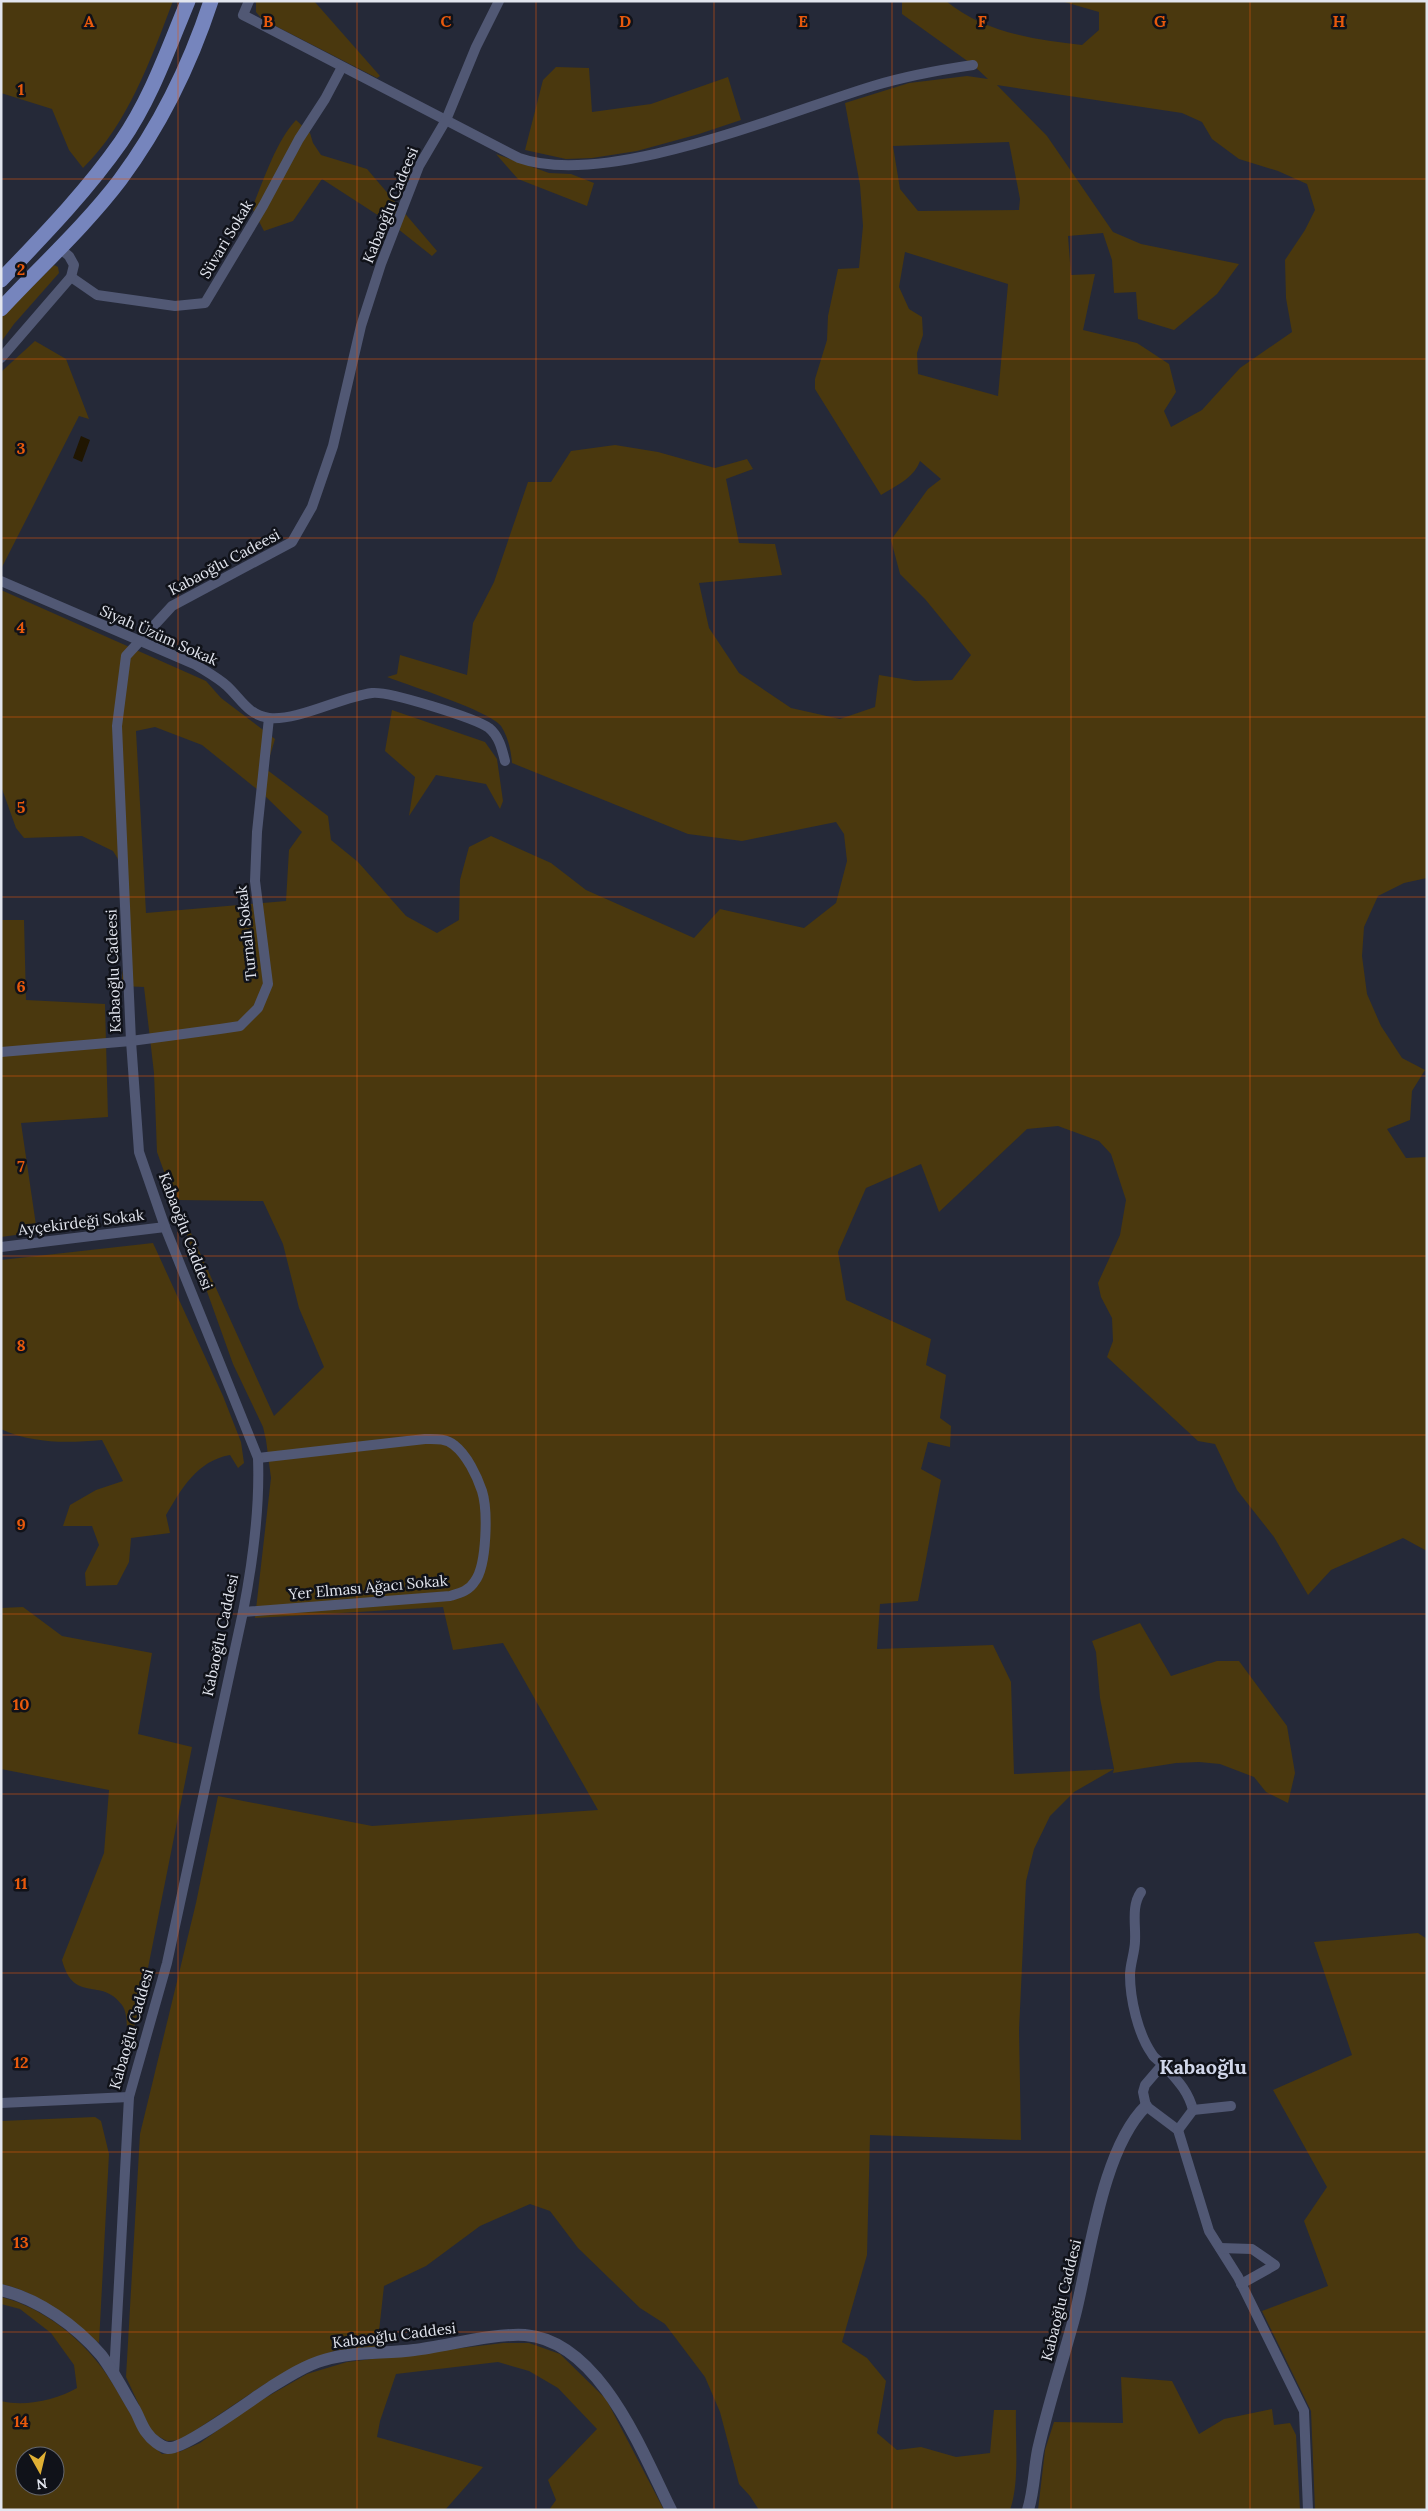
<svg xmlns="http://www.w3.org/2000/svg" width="1428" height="2511" viewBox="0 0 1428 2511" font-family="Lora,serif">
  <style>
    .green { fill: #4a380e; fill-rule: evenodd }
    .water { fill: #201601 }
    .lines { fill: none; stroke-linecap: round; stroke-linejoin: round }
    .minor { stroke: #515874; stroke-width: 10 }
    .tertiary { stroke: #515874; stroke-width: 12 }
    .primary { stroke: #7685bd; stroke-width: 15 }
    .grid { fill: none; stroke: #e8590c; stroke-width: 1; stroke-opacity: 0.55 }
    .labels { text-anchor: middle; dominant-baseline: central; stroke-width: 5; stroke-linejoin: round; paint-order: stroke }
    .street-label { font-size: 15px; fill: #e2e5ee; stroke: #101219 }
    .district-label { font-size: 20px; font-weight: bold; fill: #d1d7ea; stroke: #101219 }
    .grid-label { font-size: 16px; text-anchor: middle; font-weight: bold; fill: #e8590c; stroke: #101219; stroke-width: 5; stroke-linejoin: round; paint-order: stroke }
  </style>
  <rect width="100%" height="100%" fill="#252938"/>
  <g class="green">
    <path d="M1,1H173C151,59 128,124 83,168L69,150L52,109L1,93Z"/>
    <path d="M256,1H314L380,76L377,78L262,19L256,12Z"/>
    <path d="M902,1H946C983,32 1035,40 1082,45L1099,30V12L1061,1H1427V878L1404,883L1378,896L1364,927L1362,956L1367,994L1381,1026L1402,1058L1425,1070L1412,1091L1410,1120L1387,1129L1406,1158L1427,1157V1551L1403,1538L1331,1570L1308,1595L1274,1537L1237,1490L1215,1444L1198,1441L1107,1357L1113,1341L1112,1318L1101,1297L1098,1283L1120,1235L1126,1200L1111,1154L1099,1141L1058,1126L1027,1129L939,1212L921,1164L866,1188L838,1252L846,1300L931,1339L926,1365L946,1375L940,1418L951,1426L950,1447L928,1442L921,1469L941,1480L918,1601L880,1604L877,1649L993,1645L1011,1682L1014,1774L1114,1769L1100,1698L1096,1652L1092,1641L1140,1623L1171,1676L1217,1661H1239L1287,1726L1295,1773L1288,1803L1266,1792L1254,1777L1220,1764L1199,1762L1176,1763L1113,1773L1114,1769L1074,1792L1050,1816L1034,1849L1026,1881L1019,2030L1021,2140L870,2135L867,2255L842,2342L867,2358L886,2381L877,2433L897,2450L921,2447L956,2457L990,2453L994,2410H1016C1015,2440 1020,2482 1010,2510H759L750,2496L739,2484L720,2412L705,2377L665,2324L640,2308L578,2248L550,2211L530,2204L480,2226L426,2266L384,2286L377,2349L337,2350L305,2362L265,2384L181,2440L167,2441L152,2433L126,2377L140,2134L196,1903L218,1796L372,1826L598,1810L503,1643L453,1650L443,1607L255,1618L271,1478L266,1440L263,1427L233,1364L157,1152L154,1073L144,987L121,986L130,914L126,872L113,851L82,836L24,838L16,828L1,786V590L206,681L221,698L275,739L266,769L328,816L331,840L358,862L406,916L437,933L459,920L460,880L469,847L491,836L551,863L586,890L694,938L720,909L804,928L836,903L847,861L844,834L836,822L742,841L688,834L512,763C511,750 508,737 501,726C490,711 408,685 387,677L397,674L400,655L467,675L473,623L494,582L528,482H551L571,451L615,445L658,452L715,468L747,459L753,469L726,479L739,543L775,544L782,575L699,583L709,628L739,673L791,708L840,719L875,707L879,675L915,681L952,680L971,655L925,599L900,574L891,540L928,489L941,479L920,461C913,479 897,485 881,495L815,389V379L827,340L828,316L838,269L859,268L863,226L860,185L845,103L909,83L967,76L988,79L973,65L902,14ZM997,85L1182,113L1202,122L1212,139L1239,159L1278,171L1307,184L1315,210L1305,230L1285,260L1286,298L1292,332L1240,368L1202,410L1171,427L1164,411L1176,392L1169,364L1137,343L1083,330L1095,274L1071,275L1068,236L1103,233L1112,260L1114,293L1136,292L1138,319L1174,330L1217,294L1239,264L1141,244L1113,232L1047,136ZM1009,142L1020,199L1019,210L918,211L900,189L893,146ZM905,252L1008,284L998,396L918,374L917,353L923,335L922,317L909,309L899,287ZM155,727L202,745L263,794L302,832L289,850L286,901L146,913L136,731ZM176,1200L263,1201L283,1244L299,1308L324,1367L274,1416Z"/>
    <path d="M556,67L589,68L592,112L651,104L728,77L741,120L699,134L637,151L592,158L566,159L525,150L543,80Z"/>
    <path d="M296,120L310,133L313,143L321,155L367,169L437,251L432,256L393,225L322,179L293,221L264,231L252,208C263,182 276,141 296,120Z"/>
    <path d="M496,154L549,173L571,174L594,183L587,206L518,179Z"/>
    <path d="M54,265L58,267L59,273L14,324L1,342V318Z"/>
    <path d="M35,341L66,359L89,419L79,416L1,569V372Z"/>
    <path d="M392,710L485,742L497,759L503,801L500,809L486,784L436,775L409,816L415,777L385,751Z"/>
    <path d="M1,920H24L26,1000L105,1004L108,1117L21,1123L37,1232L1,1237Z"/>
    <path d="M153,1243L223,1396L241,1442L244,1463L238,1468L230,1455C197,1461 182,1488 166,1515L170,1533L131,1538L129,1562L117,1585L86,1586L85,1573L99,1545L92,1526H63L70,1505L96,1490L123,1481L102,1440C68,1443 33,1444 1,1429V1260Z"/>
    <path d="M23,1607L62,1636L152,1653L138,1734L192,1747L143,1993L126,2058C126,2044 130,2016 122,2005C101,1976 74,2005 62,1960L104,1853L109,1790L1,1769V1608Z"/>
    <path d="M1418,1933L1427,1939V2510H1315L1311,2411L1262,2311L1328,2286L1304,2221L1327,2187L1273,2090L1352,2055L1314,1942Z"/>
    <path d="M95,2117L101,2121L109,2154L99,2343C70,2319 39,2292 1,2284V2121Z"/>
    <path d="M1,2297C45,2308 85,2341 109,2378C126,2404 139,2433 162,2454L179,2452L200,2443L251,2406L307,2374L347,2362L503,2343H529L560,2354L606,2399L664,2510H549L556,2500L548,2480L597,2429L558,2388L529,2371L498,2362L396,2374L380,2421L377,2437L483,2467L445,2510H1V2401C25,2407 56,2400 77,2388L74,2365L51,2333L20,2309L1,2304ZM25,2456H55V2486H25Z"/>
    <path d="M1121,2377L1172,2381L1199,2434L1224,2419L1272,2409L1274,2425L1290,2423L1296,2435L1300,2510H1038L1045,2450L1054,2422L1123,2423Z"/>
  </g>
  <path class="water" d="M81,436L90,440L82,462L73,458Z"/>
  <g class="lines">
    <g class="minor">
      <path d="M249,1L243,15L519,158C606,189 784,113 873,86C906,76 939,70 973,65"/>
      <path d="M71,277L97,295L175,306L205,303L263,206L299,139L325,99L342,67"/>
      <path d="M1,358L71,277L74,265L69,256L58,247"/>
      <path d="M1,581L196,665C207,672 218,678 227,686C241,699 248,715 269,718C298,721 341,697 372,693C389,691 475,718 489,728C499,736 502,749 505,761"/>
      <path d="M1,1052L131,1041L220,1029L240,1026L258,1008L268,984L255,881L257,832L269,718"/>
      <path d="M1,1247L165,1227"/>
      <path d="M243,1612L450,1596C460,1593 469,1591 475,1581C487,1565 488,1510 482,1491C477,1476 467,1455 454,1445C446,1438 435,1439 425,1439L258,1458"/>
      <path d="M1141,1892C1131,1906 1136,1925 1135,1941C1135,1952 1130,1964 1130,1975C1130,1999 1138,2034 1152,2054C1154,2058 1159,2061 1163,2064L1145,2085L1143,2092L1146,2106L1178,2130L1209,2231L1238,2277L1304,2411L1308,2510"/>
      <path d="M1163,2064C1176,2079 1188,2090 1193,2110L1178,2130"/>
      <path d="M1,2103L129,2097"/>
      <path d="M1193,2110L1231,2106"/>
      <path d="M1220,2248L1252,2249L1275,2265L1241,2284"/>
      <path d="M114,2375L129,2097L167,1963L243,1612C253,1561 260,1511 258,1458L165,1227L139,1152L131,1041L117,726L126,656L172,606L292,542L312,507L333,446L361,326L381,264L419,166L446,120L476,47L499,1"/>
    </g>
    <g class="tertiary">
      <path d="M1,2290C39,2299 76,2326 101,2355C114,2372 124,2392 135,2410C139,2417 142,2427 147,2433C151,2439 161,2447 168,2448C184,2450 252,2399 271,2387C287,2377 306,2365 324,2360C353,2351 385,2354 414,2350C447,2346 493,2333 525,2335C600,2341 642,2452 671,2510"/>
      <path d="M1028,2510C1034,2491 1034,2470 1038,2450C1048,2405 1063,2360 1075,2315C1090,2256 1102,2149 1146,2106"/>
    </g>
    <g class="primary">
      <path d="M1,280C43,236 86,192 121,142C151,99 168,49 188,1"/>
      <path d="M1,309C41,266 85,226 120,180C160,126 190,65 211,1"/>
    </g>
  </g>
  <path class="grid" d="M178,1V2510M357,1V2510M536,1V2510M714,1V2510M892,1V2510M1071,1V2510M1250,1V2510M1,179H1427M1,359H1427M1,538H1427M1,717H1427M1,897H1427M1,1076H1427M1,1256H1427M1,1435H1427M1,1614H1427M1,1794H1427M1,1973H1427M1,2152H1427M1,2332H1427"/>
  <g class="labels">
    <g class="street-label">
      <text transform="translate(390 205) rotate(-68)">Kabaoğlu Cadeesi</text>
      <text transform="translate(226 239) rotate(-59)">Süvari Sokak</text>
      <text transform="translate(224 562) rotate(-28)">Kabaoğlu Cadeesi</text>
      <text transform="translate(159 635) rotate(24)">Siyah Üzüm Sokak</text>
      <text transform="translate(246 933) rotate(-96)">Turnalı Sokak</text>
      <text transform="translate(113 971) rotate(-92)">Kabaoğlu Cadeesi</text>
      <text transform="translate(81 1222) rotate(-7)">Ayçekirdeği Sokak</text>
      <text transform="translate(186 1231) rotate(69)">Kabaoğlu Caddesi</text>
      <text transform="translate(368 1587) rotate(-5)">Yer Elması Ağacı Sokak</text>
      <text transform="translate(220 1635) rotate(-78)">Kabaoğlu Caddesi</text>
      <text transform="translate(131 2029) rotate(-74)">Kabaoğlu Caddesi</text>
      <text transform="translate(1061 2300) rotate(-76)">Kabaoğlu Caddesi</text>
      <text transform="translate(394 2335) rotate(-7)">Kabaoğlu Caddesi</text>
    </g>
    <g class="district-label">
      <text x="1203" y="2066">Kabaoğlu</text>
    </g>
  </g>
  <g class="grid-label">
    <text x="89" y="27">A</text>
    <text x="268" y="27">B</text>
    <text x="446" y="27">C</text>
    <text x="625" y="27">D</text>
    <text x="803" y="27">E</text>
    <text x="982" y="27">F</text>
    <text x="1160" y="27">G</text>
    <text x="1339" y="27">H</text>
    <text x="21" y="95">1</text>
    <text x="21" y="275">2</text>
    <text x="21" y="454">3</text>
    <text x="21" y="633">4</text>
    <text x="21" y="813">5</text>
    <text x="21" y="992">6</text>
    <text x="21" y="1172">7</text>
    <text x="21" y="1351">8</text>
    <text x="21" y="1530">9</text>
    <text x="21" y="1710">10</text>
    <text x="21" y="1889">11</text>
    <text x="21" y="2068">12</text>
    <text x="21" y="2248">13</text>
    <text x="21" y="2427">14</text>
  </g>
  <rect width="1428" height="2511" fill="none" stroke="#e2e5ee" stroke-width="5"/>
  <g transform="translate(40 2471) rotate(172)"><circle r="24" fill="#101219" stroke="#64666e"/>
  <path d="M0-4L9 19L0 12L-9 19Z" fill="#e0b034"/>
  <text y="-8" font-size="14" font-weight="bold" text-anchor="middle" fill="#e2e5ee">N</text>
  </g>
</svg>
